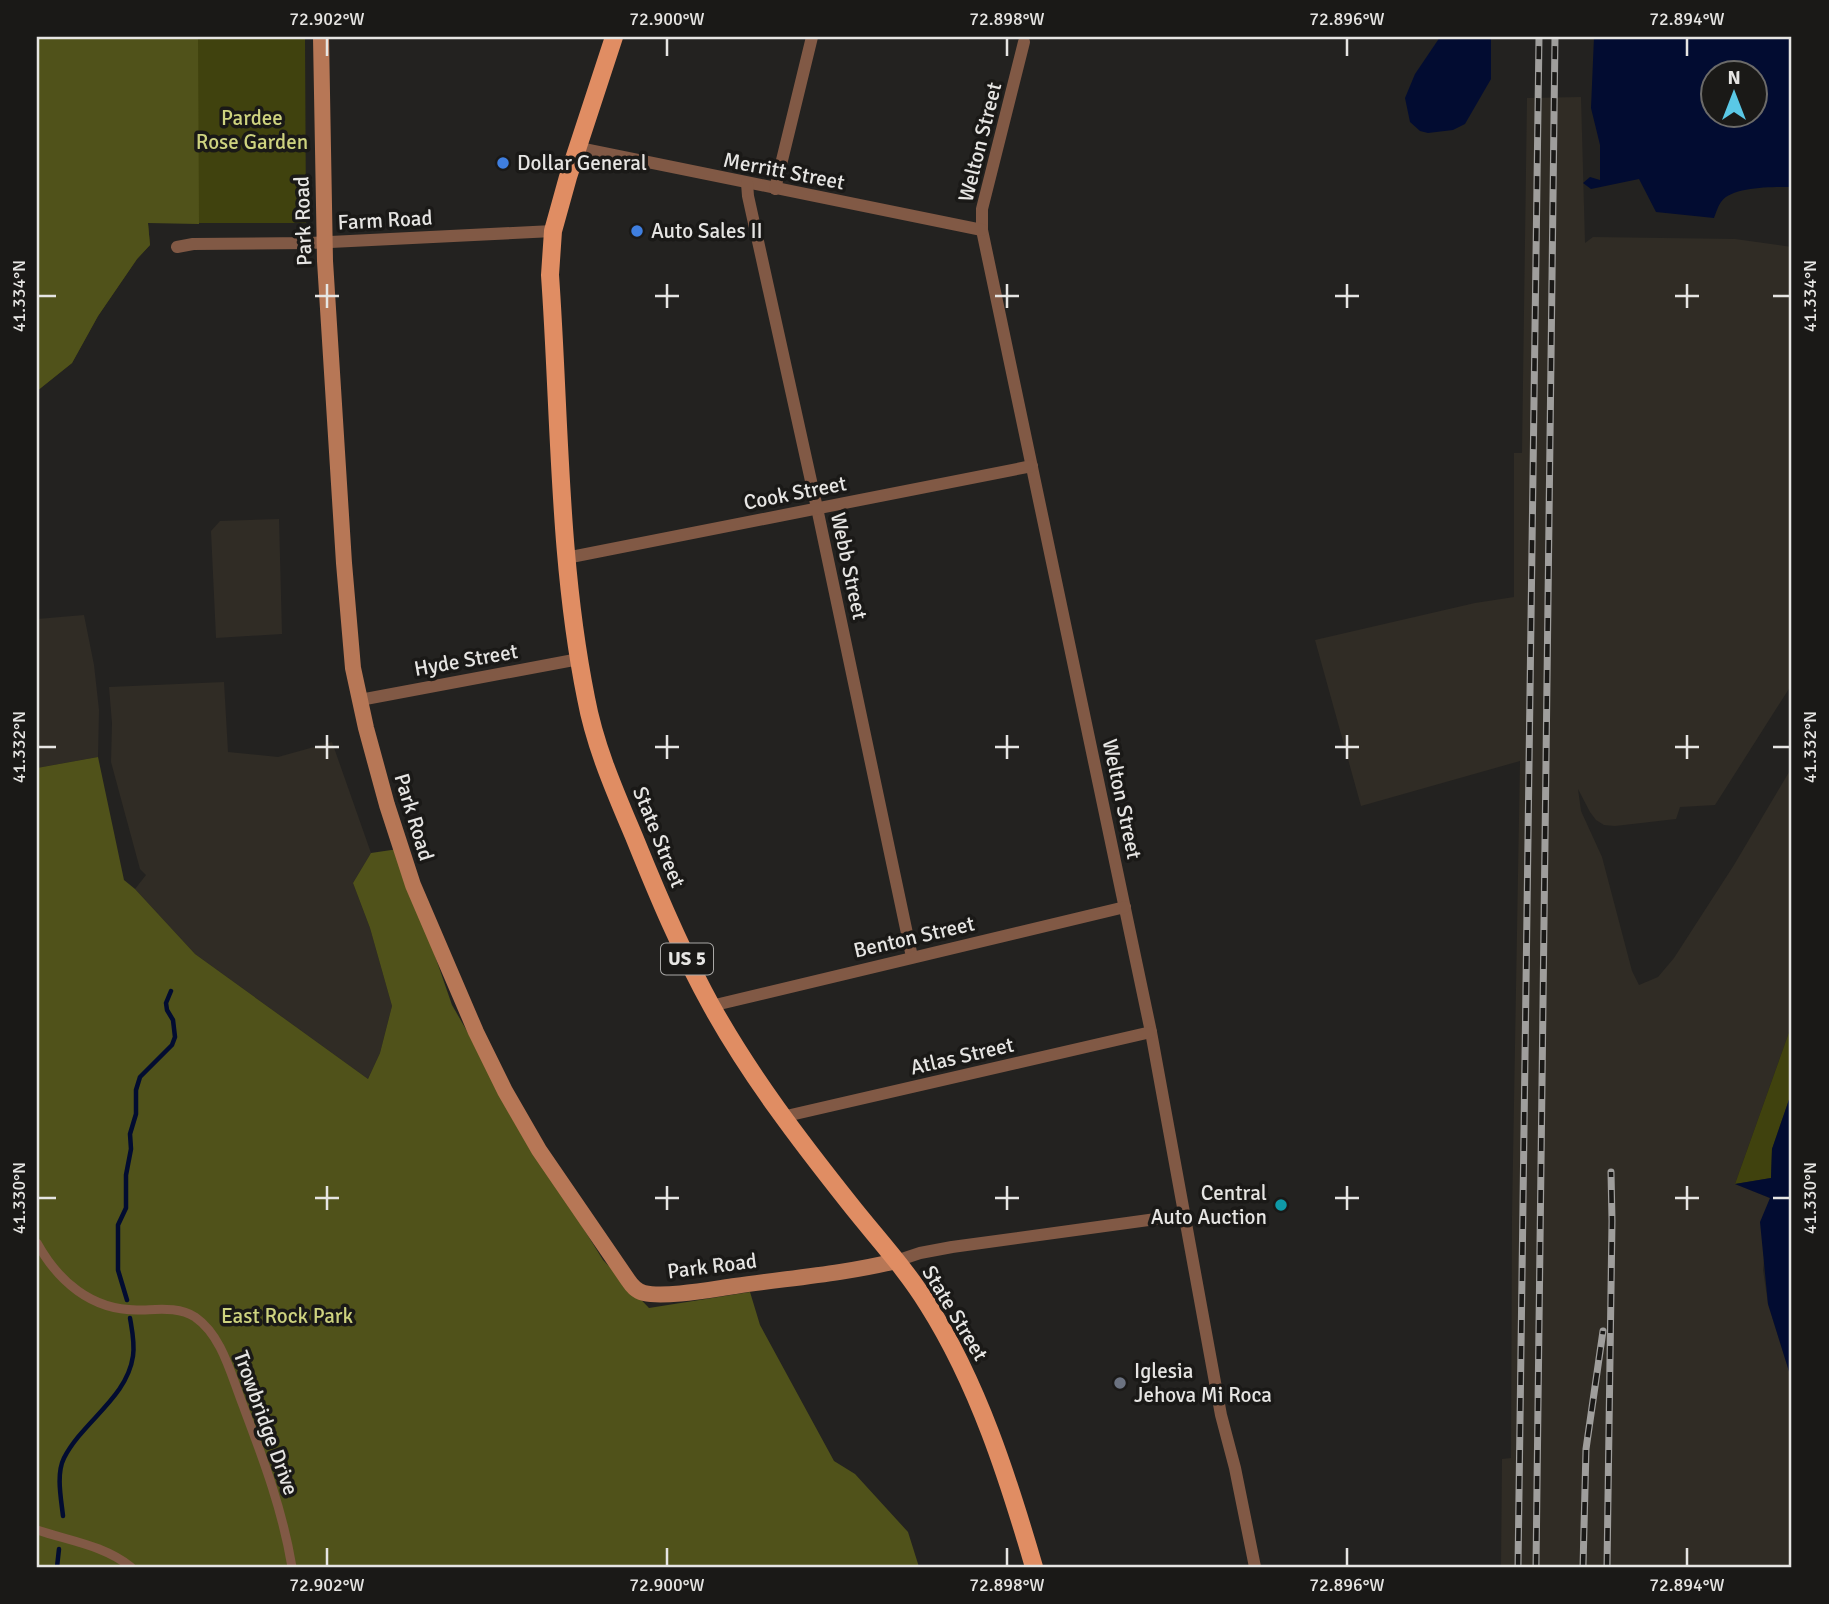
<svg xmlns="http://www.w3.org/2000/svg" width="1829" height="1604" viewBox="0 0 1829 1604" font-family="Signika,sans-serif">
  <style>
    .built { fill: #302c25 }
    .green { fill: #40420e }
    .forest { fill: #50521a }
    .water { fill: #020c31; fill-rule: evenodd }
    .lines { fill: none; stroke-linecap: round; stroke-linejoin: round }
    .stream { stroke: #020c31; stroke-width: 4.5 }
    .pedestrian { stroke: #815945; stroke-width: 9 }
    .minor { stroke: #815945; stroke-width: 12 }
    .secondary { stroke: #b77756; stroke-width: 16 }
    .primary { stroke: #e08d63; stroke-width: 18 }
    .rail-casing { stroke: #9f9e9c; stroke-width: 7 }
    .rail { stroke: #1a1917; stroke-width: 4.5; stroke-dasharray: 13; stroke-linecap: butt }
    .ticks { fill: none; stroke: #e6e5e3; stroke-width: 2.5 }
    .shop-dot { fill: #3f7fe0; stroke: #1a1917; stroke-width: 2.5 }
    .culture-dot { fill: #0f9aa8; stroke: #1a1917; stroke-width: 2.5 }
    .worship-dot { fill: #6b7280; stroke: #1a1917; stroke-width: 2.5 }
    .labels { text-anchor: middle; dominant-baseline: central; stroke-width: 7; stroke-linejoin: round; paint-order: stroke }
    .shield { fill: #1a1917; stroke: #a9a8a6; stroke-width: 2 }
    .shield-label { font-size: 19px; font-weight: bold; fill: #e6e5e3 }
    .park-label { font-size: 21px; fill: #ced37f; stroke: #1a1917 }
    .street-label { font-size: 21px; fill: #e6e5e3; stroke: #1a1917 }
    .poi-label { font-size: 21px; fill: #e6e5e3; stroke: #1a1917; text-anchor: start }
    .neatline { fill: none; stroke: #e6e5e3; stroke-width: 2.5 }
    .ticks-label { font-size: 18px; text-anchor: middle; fill: #e6e5e3 }
  </style>
  <rect width="100%" height="100%" fill="#232220"/>
  <g class="built">
    <path d="M1581,97L1585,243L1593,237L1735,239L1792,247V684L1715,805L1680,807L1676,819L1615,826L1604,825L1596,820L1590,812L1578,789L1581,811L1602,857L1632,971L1639,985L1658,977L1674,958L1734,865L1792,767V1024L1735,1184L1770,1198L1763,1270L1768,1304L1792,1381V1567H1501L1502,1459L1511,1458L1512,1216L1520,761L1361,806L1315,640L1475,603L1514,597V453H1522L1527,98Z"/>
    <path d="M279,519L282,634L216,638L211,531L220,521Z"/>
    <path d="M84,615L94,665L99,710L98,757L37,768V619Z"/>
    <path d="M224,682L228,752L278,757L332,742L371,853L353,883L370,928L392,1006L380,1053L368,1079L195,954L135,889L146,875L140,869L111,762L112,723L109,687Z"/>
  </g>
  <g class="green">
    <path d="M37,37H305L306,223H148L150,245L137,259L98,316L72,363L37,391Z"/>
    <path d="M1792,1024V1091L1772,1149L1771,1178L1735,1184Z"/>
  </g>
  <g class="forest">
    <path d="M37,37H198L199,224L148,223L150,245L137,259L98,316L72,363L37,391Z"/>
    <path d="M98,757L124,880L135,889L195,954L368,1079L380,1053L392,1006L370,928L353,883L371,853L398,849L452,1005L541,1160L603,1260L649,1308L750,1292L760,1325L834,1461L855,1474L908,1532L919,1567H37V768Z"/>
  </g>
  <g class="water">
    <path d="M1440,37H1491V79L1465,124L1453,130L1428,133L1420,131L1410,122L1405,98L1415,74Z"/>
    <path d="M1594,37H1792V187C1774,187 1732,186 1721,202C1718,206 1716,213 1714,218L1656,212L1639,179L1591,189L1583,183L1590,177L1600,180V145L1591,108ZM1714,74H1756V116H1714Z"/>
    <path d="M1792,1091V1381L1768,1304L1760,1222L1770,1198L1735,1184L1771,1178L1772,1149Z"/>
  </g>
  <g class="lines">
    <g class="stream">
      <path d="M127,1300L118,1270V1225L126,1208V1175L131,1149L130,1134L136,1114V1090L140,1077L172,1045L175,1037L173,1020L167,1010L166,1003L171,991"/>
      <path d="M63,1516C61,1498 56,1474 64,1458C83,1421 127,1398 133,1356C135,1343 132,1330 130,1318"/>
      <path d="M57,1567L59,1549"/>
    </g>
    <g class="pedestrian">
      <path d="M37,1243C58,1281 91,1310 137,1310C156,1310 178,1306 195,1317C221,1335 230,1371 241,1400C262,1456 282,1507 292,1567"/>
      <path d="M37,1530C70,1541 103,1545 131,1567"/>
    </g>
    <g class="minor">
      <path d="M1024,42L982,209V230L1151,1032L1221,1415L1235,1468L1255,1567"/>
      <path d="M579,148L982,230"/>
      <path d="M747,183L748,196L817,508L912,957"/>
      <path d="M775,189L812,37"/>
      <path d="M177,247L193,244L310,243L553,231"/>
      <path d="M566,558L1032,466"/>
      <path d="M360,700L579,659"/>
      <path d="M711,1006L1125,907"/>
      <path d="M782,1117L1151,1032"/>
      <path d="M896,1261L920,1253L952,1247L1185,1215"/>
    </g>
    <path class="secondary" d="M321,37L325,261L344,563L353,668L366,728L387,805L413,885L476,1032L505,1091L539,1150L628,1280C632,1286 636,1291 644,1293C665,1298 713,1289 735,1286C789,1278 843,1274 896,1261"/>
    <path class="primary" d="M614,37L568,177L553,231L550,275C560,416 558,559 586,698C595,747 616,794 635,839C658,896 682,953 712,1007C751,1077 800,1141 850,1204C876,1237 906,1269 928,1305C978,1384 1008,1478 1034,1567"/>
    <g class="rail-casing">
      <g id="rail">
        <path d="M1518,1567L1539,37"/>
        <path d="M1536,1567L1555,37"/>
        <path d="M1583,1567L1586,1449L1603,1331"/>
        <path d="M1607,1567L1612,1221L1611,1172"/>
      </g>
    </g>
    <use href="#rail" class="rail"/>
  </g>
  <path class="ticks" d="M327,38V56M667,38V56M1007,38V56M1347,38V56M1687,38V56M327,284V308M667,284V308M1007,284V308M1347,284V308M1687,284V308M38,296H56M315,296H339M655,296H679M995,296H1019M1335,296H1359M1675,296H1699M1773,296H1790M327,735V759M667,735V759M1007,735V759M1347,735V759M1687,735V759M38,747H56M315,747H339M655,747H679M995,747H1019M1335,747H1359M1675,747H1699M1773,747H1790M327,1186V1210M667,1186V1210M1007,1186V1210M1347,1186V1210M1687,1186V1210M38,1198H56M315,1198H339M655,1198H679M995,1198H1019M1335,1198H1359M1675,1198H1699M1773,1198H1790M327,1548V1566M667,1548V1566M1007,1548V1566M1347,1548V1566M1687,1548V1566"/>
  <g class="shop-dot">
    <circle cx="503" cy="163" r="7"/>
    <circle cx="637" cy="231" r="7"/>
  </g>
  <circle class="culture-dot" cx="1281" cy="1205" r="7"/>
  <circle class="worship-dot" cx="1120" cy="1383" r="7"/>
  <g class="labels">
    <rect class="shield" x="661" y="943.5" width="52" height="31" rx="5"/>
    <g class="shield-label">
      <text x="687" y="959">US 5</text>
    </g>
    <g class="park-label">
      <text x="252" y="118">Pardee<tspan x="252" dy="24">Rose Garden</tspan></text>
      <text x="287" y="1316">East Rock Park</text>
    </g>
    <g class="street-label">
      <text transform="translate(980 142) rotate(-76)">Welton Street</text>
      <text transform="translate(784 171) rotate(11)">Merritt Street</text>
      <text transform="translate(385 220) rotate(-3)">Farm Road</text>
      <text transform="translate(303 221) rotate(-92)">Park Road</text>
      <text transform="translate(795 493) rotate(-11)">Cook Street</text>
      <text transform="translate(849 566) rotate(78)">Webb Street</text>
      <text transform="translate(466 660) rotate(-10)">Hyde Street</text>
      <text transform="translate(1122 799) rotate(78)">Welton Street</text>
      <text transform="translate(414 817) rotate(73)">Park Road</text>
      <text transform="translate(659 837) rotate(68)">State Street</text>
      <text transform="translate(914 937) rotate(-13)">Benton Street</text>
      <text transform="translate(962 1056) rotate(-13)">Atlas Street</text>
      <text transform="translate(712 1266) rotate(-7)">Park Road</text>
      <text transform="translate(955 1313) rotate(59)">State Street</text>
      <text transform="translate(266 1423) rotate(70)">Trowbridge Drive</text>
    </g>
    <g class="poi-label">
      <text x="517" y="163">Dollar General</text>
      <text x="651" y="231">Auto Sales II</text>
      <text x="1267" y="1193" text-anchor="end">Central<tspan x="1267" dy="24">Auto Auction</tspan></text>
      <text x="1134" y="1371">Iglesia<tspan x="1134" dy="24">Jehova Mi Roca</tspan></text>
    </g>
  </g>
  <rect width="1829" height="1604" fill="none" stroke="#1a1917" stroke-width="77"/>
  <g transform="translate(1734 94)"><circle r="33" fill="#1a1917" stroke="#6c6b69" stroke-width="2"/>
  <path d="M0-5L12 26L0 18L-12 26Z" fill="#5ac8e6"/>
  <text y="-10" font-size="19" font-weight="bold" text-anchor="middle" fill="#e6e5e3">N</text>
  </g>
  <rect x="38" y="38" width="1752" height="1528" class="neatline"/>
  <g class="ticks-label">
    <text x="327" y="25">72.902°W</text>
    <text x="667" y="25">72.900°W</text>
    <text x="1007" y="25">72.898°W</text>
    <text x="1347" y="25">72.896°W</text>
    <text x="1687" y="25">72.894°W</text>
    <text transform="translate(19 296) rotate(-90)" y="6">41.334°N</text>
    <text transform="translate(1810 296) rotate(-90)" y="6">41.334°N</text>
    <text transform="translate(19 747) rotate(-90)" y="6">41.332°N</text>
    <text transform="translate(1810 747) rotate(-90)" y="6">41.332°N</text>
    <text transform="translate(19 1198) rotate(-90)" y="6">41.330°N</text>
    <text transform="translate(1810 1198) rotate(-90)" y="6">41.330°N</text>
    <text x="327" y="1591">72.902°W</text>
    <text x="667" y="1591">72.900°W</text>
    <text x="1007" y="1591">72.898°W</text>
    <text x="1347" y="1591">72.896°W</text>
    <text x="1687" y="1591">72.894°W</text>
  </g>
</svg>
